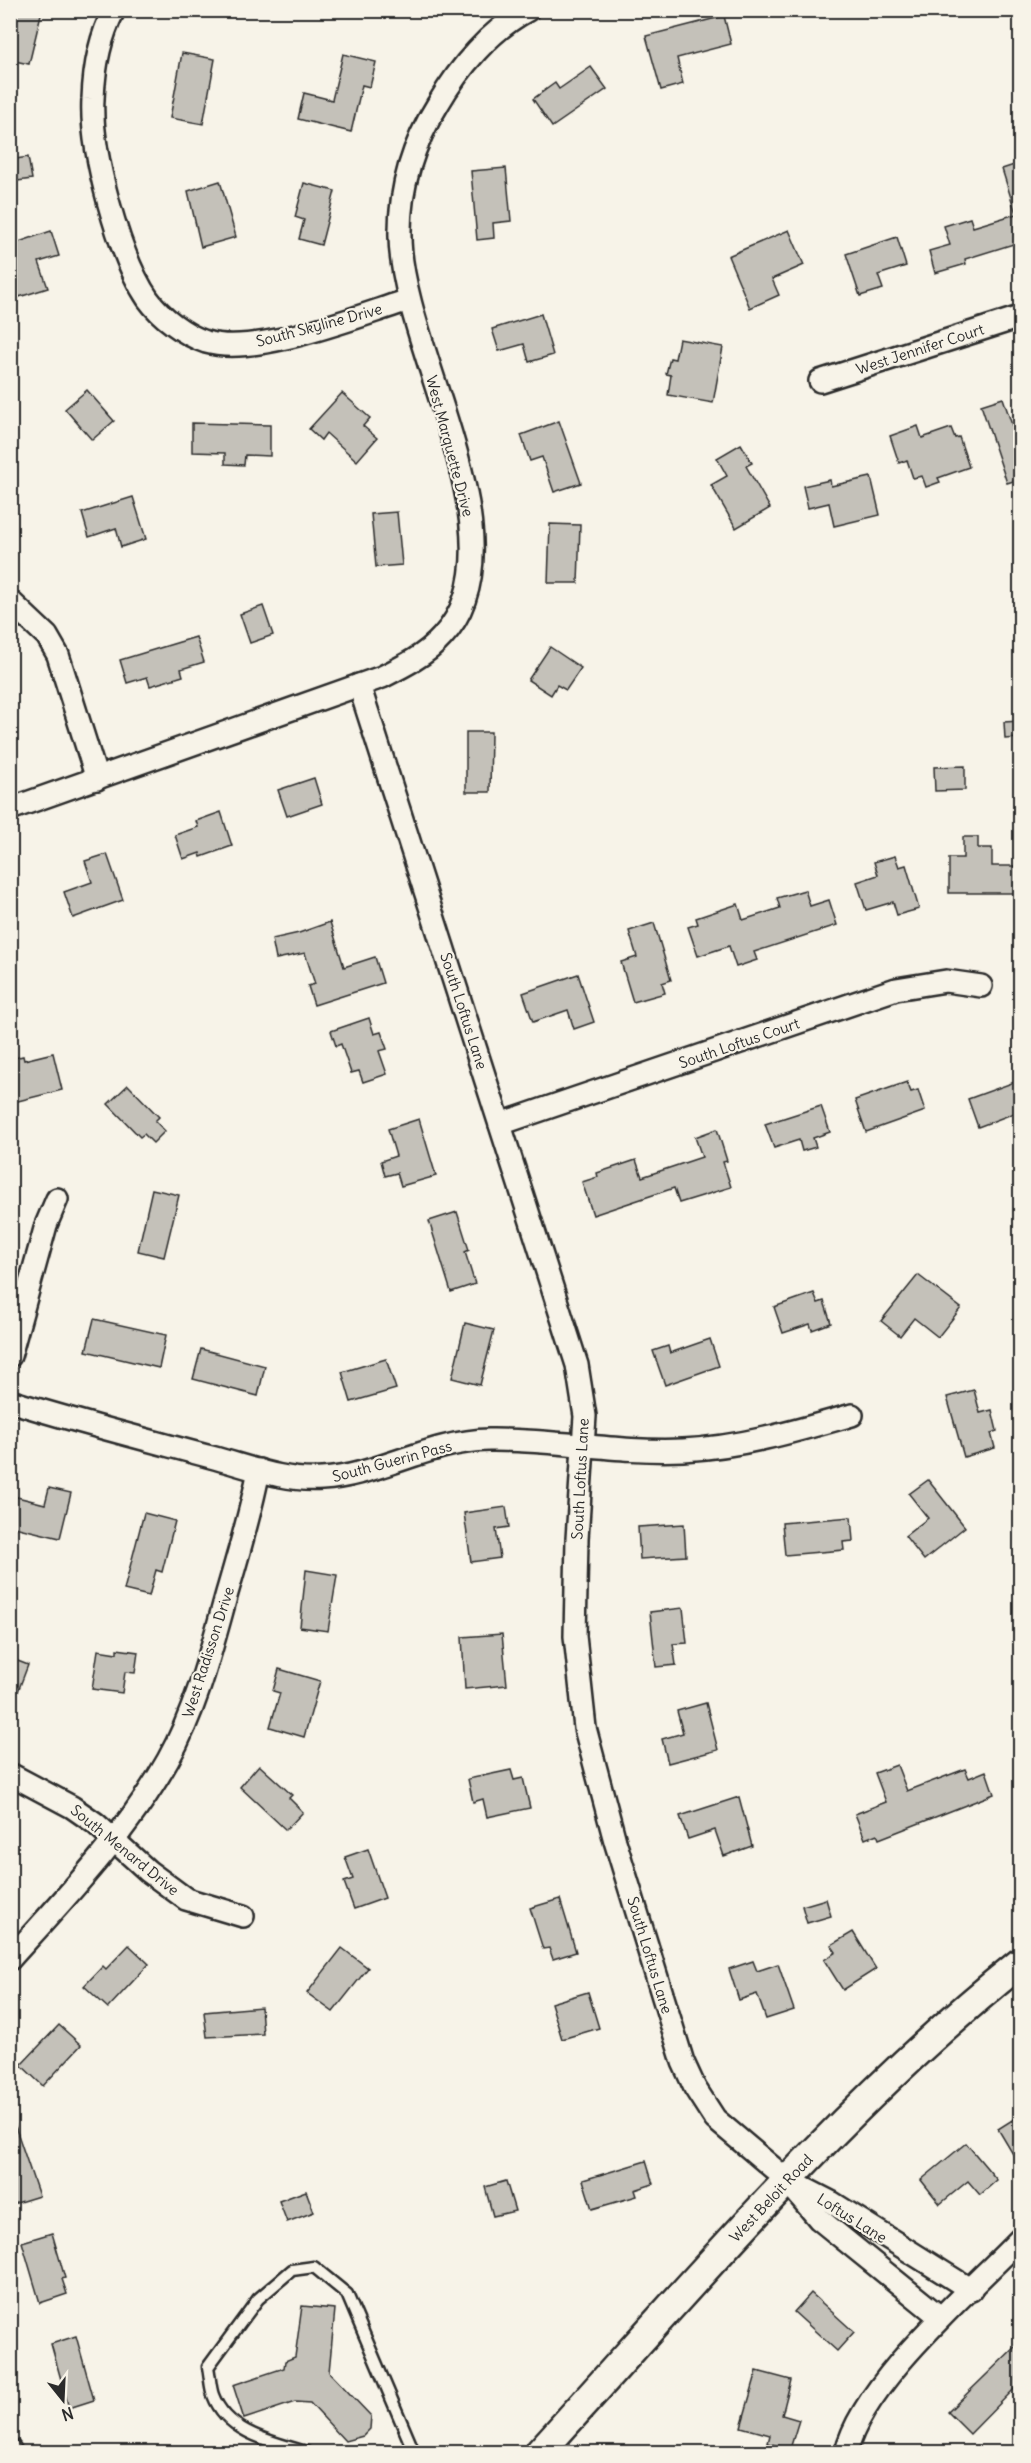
<svg xmlns="http://www.w3.org/2000/svg" width="1031" height="2463" viewBox="0 0 1031 2463" font-family="Delius,sans-serif">
  <style>
    .building { fill: #c4c1b9; stroke: #2b2b2b; stroke-width: 1.5 }
    .lines { fill: none; stroke-linecap: round; stroke-linejoin: round }
    .service-casing { stroke: #2b2b2b; stroke-width: 15 }
    .minor-casing { stroke: #2b2b2b; stroke-width: 26 }
    .secondary-casing { stroke: #2b2b2b; stroke-width: 33 }
    .service { stroke: #f7f3e8; stroke-width: 10 }
    .minor { stroke: #f7f3e8; stroke-width: 21 }
    .secondary { stroke: #f7f3e8; stroke-width: 28 }
    .labels { text-anchor: middle; dominant-baseline: central; stroke-width: 4.5; stroke-linejoin: round; paint-order: stroke }
    .street-label { font-size: 15px; fill: #2b2b2b; stroke: #f7f3e8 }
  </style>
  <rect width="100%" height="100%" fill="#f7f3e8"/>
  <filter id="ink" filterUnits="userSpaceOnUse"><feTurbulence type="fractalNoise" baseFrequency=".0167" numOctaves="2"/><feDisplacementMap in="SourceGraphic" scale="12" xChannelSelector="R" yChannelSelector="G"/><feConvolveMatrix kernelMatrix="1 2 1 2 8 2 1 2 1" color-interpolation-filters="sRGB"/></filter>
  <g filter="url(#ink)">
    <g class="building">
      <path d="M10,10H42L29,64L10,60Z"/>
      <path d="M724,16L731,44L677,58L683,84L661,90L646,36Z"/>
      <path d="M182,53L215,59L203,124L170,118Z"/>
      <path d="M343,54L376,62L370,87L362,85L351,132L298,119L304,93L332,100Z"/>
      <path d="M591,67L607,89L552,127L533,99L555,83L559,89Z"/>
      <path d="M28,157L32,179L10,182V160Z"/>
      <path d="M1020,163V242L965,259L966,264L935,273L929,251L950,245L944,226L970,218L973,227L1016,214L1002,169Z"/>
      <path d="M506,168L511,221L493,223L494,238L477,240L471,171Z"/>
      <path d="M220,181L236,237L201,247L188,191Z"/>
      <path d="M304,183L335,191L321,245L299,239L304,220L295,217Z"/>
      <path d="M789,230L804,265L772,279L779,295L750,308L728,256Z"/>
      <path d="M51,231L59,256L39,262L48,288L19,297L10,271V245Z"/>
      <path d="M897,237L906,266L878,275L883,289L860,296L846,254Z"/>
      <path d="M541,314L553,355L529,362L524,344L499,351L492,329Z"/>
      <path d="M679,339L723,347L713,403L668,395L671,375L666,374L670,358L675,359Z"/>
      <path d="M87,390L114,421L92,440L65,409Z"/>
      <path d="M342,393L370,418L363,426L377,438L357,461L326,433L321,440L309,429Z"/>
      <path d="M1003,398L1013,428L1020,426V479L1007,483L981,405Z"/>
      <path d="M559,421L581,483L554,492L542,457L530,461L521,435Z"/>
      <path d="M192,423L270,425V456L245,455L244,465L225,464V453L192,452Z"/>
      <path d="M918,426L922,438L951,428L955,438L959,437L969,467L938,478L940,482L926,487L922,476L913,478L907,460L899,463L890,436Z"/>
      <path d="M741,444L752,463L746,466L770,508L736,528L711,485L727,476L717,458Z"/>
      <path d="M871,477L880,515L834,526L829,503L808,508L803,486L830,480L831,486Z"/>
      <path d="M133,497L146,539L121,547L116,528L89,537L82,513Z"/>
      <path d="M397,512L402,565L376,567L371,514Z"/>
      <path d="M550,524L580,525L578,583H548Z"/>
      <path d="M263,606L273,635L250,643L240,614Z"/>
      <path d="M196,637L204,662L181,669L183,676L150,686L147,677L127,683L120,660Z"/>
      <path d="M550,647L581,668L566,690L557,685L551,695L528,680Z"/>
      <path d="M1020,721V738L1005,739L1004,722Z"/>
      <path d="M466,732H491L490,792H466Z"/>
      <path d="M965,766V790L935,791L934,767Z"/>
      <path d="M314,778L322,804L287,816L278,790Z"/>
      <path d="M221,812L232,846L201,857L200,853L183,859L175,835L198,827L196,821Z"/>
      <path d="M963,837H978V848H992V866H1017V893H949V858H963Z"/>
      <path d="M107,854L123,900L73,918L64,892L92,882L85,861Z"/>
      <path d="M895,856L899,867L906,865L919,909L897,915L893,902L866,910L857,882L878,875L874,862Z"/>
      <path d="M805,890L810,906L829,900L837,925L754,952L757,960L736,967L729,946L698,956L688,927L698,924L696,918L738,904L743,920L780,908L777,898Z"/>
      <path d="M330,922L344,967L375,957L383,983L314,1005L308,986L315,984L305,953L276,959L272,939L299,933Z"/>
      <path d="M654,923L671,980L662,983L665,993L633,1002L621,962L637,957L629,931Z"/>
      <path d="M578,974L594,1022L574,1029L568,1010L533,1022L523,993Z"/>
      <path d="M369,1018L374,1034L381,1032L387,1049L379,1051L387,1074L363,1082L359,1071L351,1073L341,1044L336,1046L331,1031Z"/>
      <path d="M53,1053L62,1090L10,1103V1059L23,1056L24,1060Z"/>
      <path d="M1020,1080V1111L978,1127L968,1099Z"/>
      <path d="M907,1082L911,1092L918,1090L925,1111L866,1132L855,1100Z"/>
      <path d="M128,1085L159,1117L155,1121L165,1131L153,1143L144,1134L140,1137L108,1104Z"/>
      <path d="M821,1106L830,1132L813,1138L816,1147L802,1151L799,1140L774,1148L765,1124Z"/>
      <path d="M419,1119L436,1176L401,1186L397,1173L385,1176L381,1161L396,1156L388,1129Z"/>
      <path d="M717,1129L727,1161L723,1162L731,1187L679,1203L674,1188L593,1215L582,1182L598,1177L597,1173L636,1160L642,1177L702,1157L695,1137Z"/>
      <path d="M152,1189L179,1195L164,1257L138,1251Z"/>
      <path d="M457,1212L469,1250L465,1252L475,1284L451,1292L429,1221Z"/>
      <path d="M918,1275L961,1308L938,1337L914,1318L900,1336L881,1321Z"/>
      <path d="M814,1293L818,1303L824,1301L831,1323L812,1330L810,1324L783,1333L774,1307Z"/>
      <path d="M94,1319L166,1335L159,1368L86,1351Z"/>
      <path d="M465,1323L494,1330L480,1385L452,1378Z"/>
      <path d="M710,1339L719,1366L665,1385L653,1351L668,1346L670,1353Z"/>
      <path d="M201,1349L265,1366L258,1396L193,1379Z"/>
      <path d="M386,1359L396,1389L351,1402L342,1372Z"/>
      <path d="M974,1390L980,1413L992,1410L997,1431L991,1433L995,1448L964,1457L947,1397Z"/>
      <path d="M928,1480L965,1527L924,1560L905,1536L928,1518L909,1494Z"/>
      <path d="M49,1488L71,1493L60,1538L10,1526L13,1496L45,1504Z"/>
      <path d="M506,1507L509,1527L496,1529L500,1558L471,1562L464,1513Z"/>
      <path d="M144,1513L175,1521L162,1572L156,1570L149,1596L124,1590Z"/>
      <path d="M851,1517L853,1541L843,1542L844,1550L785,1555L782,1523Z"/>
      <path d="M684,1524L686,1556L640,1559L638,1527Z"/>
      <path d="M306,1570L337,1575L328,1631L300,1627Z"/>
      <path d="M683,1608L687,1643L673,1644L676,1665L656,1667L650,1612Z"/>
      <path d="M502,1634L507,1685L465,1689L462,1637Z"/>
      <path d="M117,1649L138,1652L135,1673L125,1672L122,1693L92,1689L98,1650L117,1653Z"/>
      <path d="M10,1658L28,1665L12,1707L10,1706Z"/>
      <path d="M279,1669L320,1681L304,1737L270,1727L280,1693L273,1691Z"/>
      <path d="M706,1703L718,1750L668,1763L662,1739L683,1733L677,1711Z"/>
      <path d="M259,1765L292,1795L289,1798L303,1812L286,1830L240,1787Z"/>
      <path d="M897,1765L907,1791L965,1769L969,1778L986,1771L994,1794L879,1839L877,1834L865,1839L855,1814L886,1802L875,1773Z"/>
      <path d="M511,1770L514,1780L523,1778L530,1808L487,1817L483,1799L473,1802L468,1779Z"/>
      <path d="M739,1797L752,1846L724,1856L715,1830L688,1839L680,1816Z"/>
      <path d="M368,1849L385,1898L354,1909L344,1882L353,1879L345,1857Z"/>
      <path d="M560,1899L576,1952L553,1959L549,1948L543,1949L530,1908Z"/>
      <path d="M826,1899L831,1916L807,1923L802,1906Z"/>
      <path d="M853,1932L876,1969L843,1990L824,1960L836,1952L831,1945Z"/>
      <path d="M129,1945L149,1964L108,2008L84,1986L103,1966L106,1969Z"/>
      <path d="M342,1948L368,1968L333,2012L307,1993Z"/>
      <path d="M753,1961L757,1971L778,1964L794,2010L766,2019L757,1994L739,2000L729,1969Z"/>
      <path d="M588,1992L599,2028L562,2039L551,2003Z"/>
      <path d="M261,2007L263,2034L207,2037L204,2012Z"/>
      <path d="M59,2025L81,2045L43,2086L21,2065Z"/>
      <path d="M1020,2115V2166L998,2129Z"/>
      <path d="M10,2120H13L39,2196L10,2205Z"/>
      <path d="M966,2143L997,2180L980,2195L968,2181L940,2204L921,2180Z"/>
      <path d="M646,2161L653,2184L635,2190L637,2196L592,2209L583,2180Z"/>
      <path d="M506,2181L515,2211L493,2216L485,2187Z"/>
      <path d="M306,2191L314,2212L287,2222L279,2201Z"/>
      <path d="M52,2233L65,2278L62,2279L67,2294L40,2303L22,2242Z"/>
      <path d="M811,2293L854,2332L837,2351L794,2312Z"/>
      <path d="M302,2306L335,2309L329,2372L371,2416L370,2429L363,2436L345,2441L310,2403L295,2402L244,2419L233,2385L284,2368L285,2361L295,2357Z"/>
      <path d="M76,2336L94,2400L69,2408L51,2344Z"/>
      <path d="M1020,2342V2383L970,2434L948,2412Z"/>
      <path d="M757,2371L791,2380L782,2415L799,2420L790,2449L768,2443L770,2435L741,2427Z"/>
    </g>
    <g class="lines">
      <g class="service-casing">
        <path id="service" d="M306,2452C272,2442 227,2433 213,2395C210,2387 210,2376 208,2367L258,2299L292,2270L314,2267L347,2294L414,2452"/>
      </g>
      <g class="minor-casing">
        <g id="minor">
          <path d="M114,10C100,37 94,69 93,99C90,150 119,257 148,299C161,317 185,335 206,342C257,357 357,316 409,300"/>
          <path d="M820,381L1020,317"/>
          <path d="M10,601L47,636L58,655L97,779"/>
          <path d="M359,685L577,1365L585,1416L577,1539L575,1636L585,1728L615,1841L683,2062L695,2088L715,2119L786,2179L831,2202L971,2290"/>
          <path d="M10,809L382,677C404,666 426,655 442,637C529,545 401,348 400,237C399,189 413,144 438,104C459,68 490,30 528,10"/>
          <path d="M500,1124L896,989L946,981L981,986"/>
          <path d="M10,1356L46,1225L57,1199"/>
          <path d="M10,1401C77,1422 144,1439 211,1457C246,1466 285,1482 322,1479C377,1476 430,1441 489,1440C554,1439 618,1453 683,1450C742,1447 796,1431 852,1415"/>
          <path d="M10,1774L72,1807L95,1823L148,1871L186,1899L243,1916"/>
          <path d="M10,1959C66,1897 127,1833 168,1760C197,1708 211,1650 227,1593C239,1552 251,1512 259,1470"/>
          <path d="M792,2187L819,2219L940,2317"/>
          <path d="M10,2450L11,2452"/>
          <path d="M846,2452C863,2382 970,2291 1020,2239"/>
        </g>
      </g>
      <g class="secondary-casing">
        <path id="secondary" d="M540,2452C694,2283 841,2106 1020,1963"/>
      </g>
      <use href="#service" class="service"/>
      <use href="#minor" class="minor"/>
      <use href="#secondary" class="secondary"/>
    </g>
  </g>
  <g class="labels">
    <g class="street-label">
      <text transform="translate(319 325) rotate(-15)">South Skyline Drive</text>
      <text transform="translate(920 349) rotate(-18)">West Jennifer Court</text>
      <text transform="translate(450 446) rotate(75)">West Marquette Drive</text>
      <text transform="translate(464 1011) rotate(72)">South Loftus Lane</text>
      <text transform="translate(739 1043) rotate(-19)">South Loftus Court</text>
      <text transform="translate(392 1461) rotate(-15)">South Guerin Pass</text>
      <text transform="translate(580 1479) rotate(-87)">South Loftus Lane</text>
      <text transform="translate(208 1652) rotate(-72)">West Radisson Drive</text>
      <text transform="translate(125 1850) rotate(39)">South Menard Drive</text>
      <text transform="translate(650 1955) rotate(73)">South Loftus Lane</text>
      <text transform="translate(771 2198) rotate(-47)">West Beloit Road</text>
      <text transform="translate(852 2218) rotate(32)">Loftus Lane</text>
    </g>
  </g>
  <rect width="1031" height="2463" fill="none" stroke="#f7f3e8" stroke-width="36"/>
  <rect x="18" y="18" width="995" height="2427" fill="none" stroke="#2b2b2b" stroke-width="2" filter="url(#ink)"/>
  <g transform="translate(63 2400) rotate(162)" stroke="#f7f3e8" stroke-width="4.5" paint-order="stroke">
  <path d="M0-4.5L10 22L0 15L-10 22Z" fill="#2b2b2b"/>
  <text y="-9" font-size="16" font-weight="bold" text-anchor="middle" fill="#2b2b2b">N</text>
  </g>
</svg>
